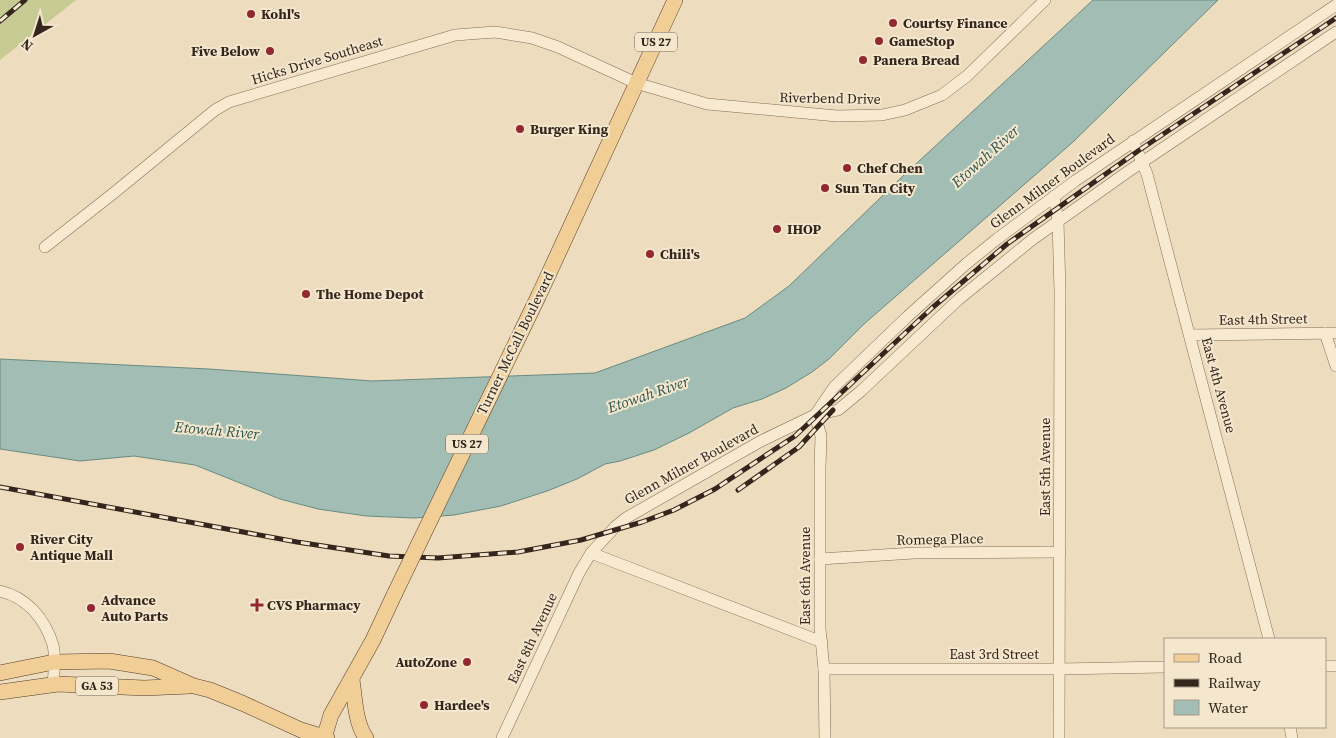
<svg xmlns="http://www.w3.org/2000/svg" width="1336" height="738" viewBox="0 0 1336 738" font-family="'Source Serif 4',serif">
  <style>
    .green { fill: #c7ca93 }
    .water { fill: #a2beb4; stroke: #698b81 }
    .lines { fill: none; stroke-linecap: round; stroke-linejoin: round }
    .minor-casing { stroke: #846d57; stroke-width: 12 }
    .major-casing { stroke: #523b2c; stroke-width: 16 }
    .minor { stroke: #f8ead1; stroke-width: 11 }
    .major { stroke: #f0ce96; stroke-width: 15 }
    .rail-casing { stroke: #34261c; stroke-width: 5 }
    .rail { stroke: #f4e7ce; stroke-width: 3; stroke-dasharray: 9; stroke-linecap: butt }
    .major-bridge-casing { stroke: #523b2c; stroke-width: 16; stroke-linecap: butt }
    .major-bridge { stroke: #f0ce96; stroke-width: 15 }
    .poi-dot { fill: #922930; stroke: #f4e7ce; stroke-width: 2 }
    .labels { text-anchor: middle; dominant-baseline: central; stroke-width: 4; stroke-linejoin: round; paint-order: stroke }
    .shield { fill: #f4e7ce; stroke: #6e6051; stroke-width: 1 }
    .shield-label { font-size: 12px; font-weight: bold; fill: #34261c }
    .poi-label { font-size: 14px; font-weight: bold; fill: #34261c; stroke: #f4e7ce; text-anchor: start }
    .street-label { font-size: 14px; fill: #34261c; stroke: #f4e7ce }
    .water-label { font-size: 15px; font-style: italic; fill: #2b544f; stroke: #f4e7ce }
  </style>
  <rect width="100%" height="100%" fill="#eddcbe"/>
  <path class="green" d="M0,0H76L0,60Z"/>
  <path class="water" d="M1093,0H1218L1073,142L864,324L829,359L812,372L786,388L762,399L733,408L689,433L654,450L620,461L605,464L577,479L547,491L501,506L454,515L414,518L366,516L318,509L280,499L195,465L134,456L80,461L0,449V359L209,369L372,381L595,373L745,318L789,286L904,175Z"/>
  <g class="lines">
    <g class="minor-casing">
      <g id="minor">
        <path d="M1133,141L1147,174L1269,639"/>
        <path d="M1054,196L1058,221L1060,291L1059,738"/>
        <path d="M45,247L115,192L215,110L229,102L455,35L495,32L532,38L558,47L636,83L707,104L837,116L882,115L905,110L942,95L967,76L1045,0"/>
        <path d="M1325,333L1336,366"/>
        <path d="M1190,335L1336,333"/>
        <path d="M815,415L834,387L908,316L966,264L997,239L1075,181L1336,5"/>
        <path d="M815,415L821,436L820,467V629L824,669L825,738"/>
        <path d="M591,553L822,642"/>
        <path d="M820,559L914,553L1060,552"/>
        <path d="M0,591C27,597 45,619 53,645C56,658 54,672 53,685"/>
        <path d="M1325,666H1336"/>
        <path d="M824,669H1059L1165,667"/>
        <path d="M1290,727L1292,738"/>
        <path d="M502,738L579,573L591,553L615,527L626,518L761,441L815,415L838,410L861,391L959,299L1033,239L1126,173L1336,32"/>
      </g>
    </g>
    <g class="major-casing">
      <g id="major">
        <path d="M539,295L675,0"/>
        <path d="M0,673L54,662L109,661L153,668L194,686L210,690L242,703L301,730L327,738"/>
        <path d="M352,680C355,699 355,722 366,738"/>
        <path d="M0,692L58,684L144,688L190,686"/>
        <path d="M324,738L331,715L373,640L395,593"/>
      </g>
    </g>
    <use href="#minor" class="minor"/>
    <use href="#major" class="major"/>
    <g class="rail-casing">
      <g id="rail">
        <path d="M0,21L25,0"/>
        <path d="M0,487L297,542L389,556L438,558L518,552L581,540L642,522L674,510L715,489L795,436L932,308L1007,244L1138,151L1336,18"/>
        <path d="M738,490L799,447L833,410"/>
      </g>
    </g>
    <use href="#rail" class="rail"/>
    <g class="major-bridge-casing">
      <path id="major-bridge" d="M395,593L539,295"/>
    </g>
    <use href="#major-bridge" class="major-bridge"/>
  </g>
  <g class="poi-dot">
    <circle cx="251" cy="14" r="5"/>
    <circle cx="893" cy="23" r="5"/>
    <circle cx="879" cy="41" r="5"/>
    <circle cx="270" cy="51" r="5"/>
    <circle cx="863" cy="60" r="5"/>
    <circle cx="520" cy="129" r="5"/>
    <circle cx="847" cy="168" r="5"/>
    <circle cx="825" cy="188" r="5"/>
    <circle cx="777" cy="229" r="5"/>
    <circle cx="650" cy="254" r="5"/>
    <circle cx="306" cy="294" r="5"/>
    <circle cx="20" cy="547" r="5"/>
    <path d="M254.5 597.5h5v5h5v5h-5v5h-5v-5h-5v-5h5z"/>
    <circle cx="91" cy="608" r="5"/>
    <circle cx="467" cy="662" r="5"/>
    <circle cx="424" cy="705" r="5"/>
  </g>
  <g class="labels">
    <g class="shield">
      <rect x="635" y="32.5" width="42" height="19" rx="4"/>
      <rect x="446" y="434.5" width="42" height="19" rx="4"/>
      <rect x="76" y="676.5" width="42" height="19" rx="4"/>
    </g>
    <g class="shield-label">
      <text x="656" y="42">US 27</text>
      <text x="467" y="444">US 27</text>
      <text x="97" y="686">GA 53</text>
    </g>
    <g class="poi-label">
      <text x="261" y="14">Kohl's</text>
      <text x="903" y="23">Courtsy Finance</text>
      <text x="889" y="41">GameStop</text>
      <text x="260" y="51" text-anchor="end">Five Below</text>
      <text x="873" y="60">Panera Bread</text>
      <text x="530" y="129">Burger King</text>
      <text x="857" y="168">Chef Chen</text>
      <text x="835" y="188">Sun Tan City</text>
      <text x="787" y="229">IHOP</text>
      <text x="660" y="254">Chili's</text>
      <text x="316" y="294">The Home Depot</text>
      <text x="30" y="539">River City<tspan x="30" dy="16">Antique Mall</tspan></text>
      <text x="101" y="600">Advance<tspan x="101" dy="16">Auto Parts</tspan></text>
      <text x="267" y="605">CVS Pharmacy</text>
      <text x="457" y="662" text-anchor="end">AutoZone</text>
      <text x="434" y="705">Hardee's</text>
    </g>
    <g class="street-label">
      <text transform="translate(317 60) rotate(-17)">Hicks Drive Southeast</text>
      <text transform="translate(830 98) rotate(1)">Riverbend Drive</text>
      <text transform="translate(1052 181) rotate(-36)">Glenn Milner Boulevard</text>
      <text transform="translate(1263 319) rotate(-1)">East 4th Street</text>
      <text transform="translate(515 343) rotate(-64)">Turner McCall Boulevard</text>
      <text transform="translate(1219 385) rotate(75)">East 4th Avenue</text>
      <text transform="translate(691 464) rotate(-29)">Glenn Milner Boulevard</text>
      <text transform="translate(1045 467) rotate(-90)">East 5th Avenue</text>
      <text transform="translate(940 539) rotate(-1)">Romega Place</text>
      <text transform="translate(805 576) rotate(-90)">East 6th Avenue</text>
      <text transform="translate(532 638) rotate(-65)">East 8th Avenue</text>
      <text x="994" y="654">East 3rd Street</text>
    </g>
    <g class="water-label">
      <text transform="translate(985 156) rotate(-42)">Etowah River</text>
      <text transform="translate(648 394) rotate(-19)">Etowah River</text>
      <text transform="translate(217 430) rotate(5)">Etowah River</text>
    </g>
  </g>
  <rect x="1164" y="638" width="162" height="90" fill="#f4e7ce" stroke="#a79a87"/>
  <rect x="1174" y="654" width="25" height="8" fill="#f0ce96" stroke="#a79a87"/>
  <text x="1208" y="663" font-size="15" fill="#34261c">Road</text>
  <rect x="1174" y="679" width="25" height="8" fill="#34261c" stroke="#a79a87"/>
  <text x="1208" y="688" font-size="15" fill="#34261c">Railway</text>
  <rect x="1174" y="700" width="25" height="15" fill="#a2beb4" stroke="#a79a87"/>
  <text x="1208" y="713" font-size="15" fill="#34261c">Water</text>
  <g transform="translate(35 35) rotate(219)" stroke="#f4e7ce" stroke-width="4" paint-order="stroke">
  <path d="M0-4L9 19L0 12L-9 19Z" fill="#34261c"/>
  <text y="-8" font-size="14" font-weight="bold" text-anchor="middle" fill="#34261c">N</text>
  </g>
</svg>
